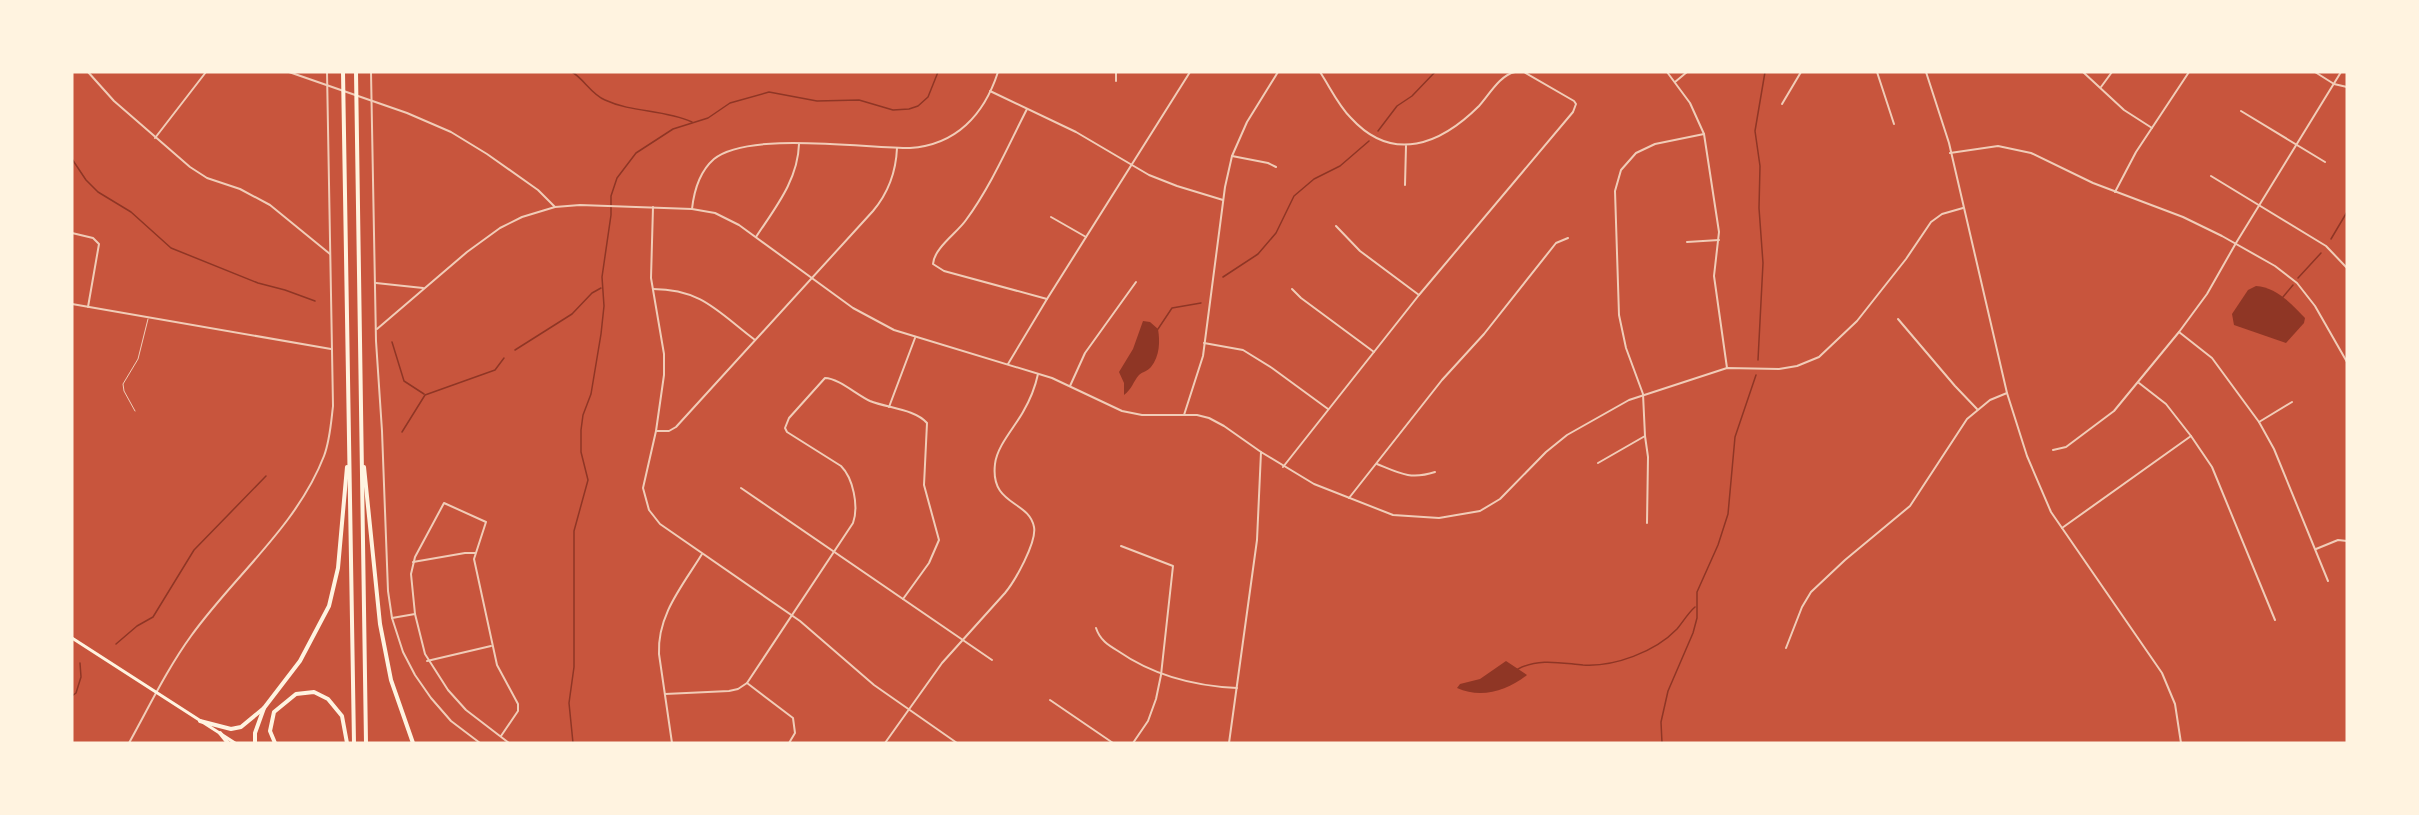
<svg xmlns="http://www.w3.org/2000/svg" width="2419" height="815" viewBox="0 0 2419 815" font-family="'Space Grotesk',sans-serif">
  <style>
    .water { fill: #8f3625 }
    .lines { fill: none; stroke-linecap: round; stroke-linejoin: round }
    .stream { stroke: #8f3625; stroke-width: 1.5 }
    .service { stroke: #f1ccb7; stroke-width: 1 }
    .minor { stroke: #f1ccb7; stroke-width: 2 }
    .tertiary { stroke: #f1ccb7; stroke-width: 2 }
    .secondary { stroke: #fff3e0; stroke-width: 3 }
    .motorway { stroke: #fff3e0; stroke-width: 4 }
  </style>
  <rect width="100%" height="100%" fill="#c8553d"/>
  <g class="water">
    <path d="M2256,286C2276,287 2292,304 2305,318L2304,323L2286,343L2234,325L2232,314L2248,290Z"/>
    <path d="M1143,321L1150,322L1158,329C1160,341 1160,356 1151,367C1148,371 1142,372 1139,375C1133,382 1132,389 1124,395V383L1119,372L1133,349Z"/>
    <path d="M1506,661L1527,675C1507,691 1481,699 1457,688L1460,684L1480,679Z"/>
  </g>
  <g class="lines">
    <g class="stream">
      <path d="M572,72C584,79 591,94 605,100C633,113 663,109 692,122"/>
      <path d="M1378,131L1397,106L1412,96L1435,72"/>
      <path d="M72,159L86,180L98,192L131,212L171,248L258,283L285,290L315,301"/>
      <path d="M2331,239L2347,212"/>
      <path d="M1223,277L1258,254L1276,233L1294,196L1314,179L1340,166L1369,141"/>
      <path d="M2298,278L2321,253"/>
      <path d="M2283,297L2293,285"/>
      <path d="M1158,329L1172,308L1201,303"/>
      <path d="M392,342L404,381L424,394"/>
      <path d="M515,350L572,314L592,293L601,288"/>
      <path d="M1758,360L1763,263L1759,208L1760,166L1755,131L1765,72"/>
      <path d="M402,432L425,395L495,370L504,358"/>
      <path d="M116,644L137,626L153,617L194,550L266,476"/>
      <path d="M1518,669C1539,658 1560,663 1583,665C1614,667 1655,652 1677,629C1683,622 1688,613 1695,607"/>
      <path d="M72,696L76,693L81,677L80,663"/>
      <path d="M573,743L569,703L574,667V531L588,480L581,452V430L583,415L591,394L601,334L604,306L602,277L611,215V196L617,178L636,153L673,129L708,118L730,103L769,92L817,101L859,100L893,110L909,109L918,106L928,97L938,72"/>
      <path d="M1662,743L1661,722L1668,691L1693,633L1697,618V592L1718,545L1728,514L1735,437L1756,375"/>
    </g>
    <path class="service" d="M135,411L124,391L123,384L138,359L148,319"/>
    <g class="minor">
      <path d="M88,72L114,101L190,167L207,178L240,189L270,205L330,254"/>
      <path d="M289,72L407,113L451,132L487,154L538,190L555,207"/>
      <path d="M1320,72C1330,87 1338,105 1351,118C1393,164 1441,144 1479,106C1489,95 1500,75 1515,72"/>
      <path d="M1667,72L1690,103L1704,134L1719,232L1714,276L1727,368"/>
      <path d="M1877,72L1894,124"/>
      <path d="M2083,72L2124,110L2152,128"/>
      <path d="M2315,72L2334,84L2347,87"/>
      <path d="M1116,81V72"/>
      <path d="M1675,82L1687,72"/>
      <path d="M2101,87L2112,72"/>
      <path d="M990,91L1076,132L1149,175L1177,186L1223,200"/>
      <path d="M1782,104L1801,72"/>
      <path d="M1027,109C1008,146 991,186 966,220C957,233 934,248 933,264L944,271L1047,299"/>
      <path d="M2241,111L2325,162"/>
      <path d="M155,138L206,72"/>
      <path d="M1950,153L1998,146L2031,153L2093,183L2183,217L2222,236L2275,266L2297,283L2315,306L2347,362"/>
      <path d="M1232,156L1268,163L1276,167"/>
      <path d="M2211,176L2326,246L2347,268"/>
      <path d="M1405,185L1406,146"/>
      <path d="M2115,192L2136,152L2189,72"/>
      <path d="M653,207L651,278L664,354V375L656,431L643,488L649,510L660,524L800,621L874,685L957,743"/>
      <path d="M692,209C694,191 699,172 714,159C748,131 863,148 910,148C956,145 984,115 998,72"/>
      <path d="M1051,217L1086,237"/>
      <path d="M1336,226L1360,251L1419,295"/>
      <path d="M72,233L93,238L99,244L88,307"/>
      <path d="M756,237C775,208 798,180 799,144"/>
      <path d="M1687,242L1719,240"/>
      <path d="M376,283L423,288"/>
      <path d="M653,289C702,289 719,313 755,340"/>
      <path d="M1292,289L1301,298L1374,352"/>
      <path d="M1898,319L1955,386L1977,409"/>
      <path d="M377,329L467,252L500,228L522,217L555,207L580,205L692,209L715,213L739,225L853,308L894,330L1052,378L1122,411L1142,415H1197L1209,418L1224,426L1261,452"/>
      <path d="M2179,332L2212,358L2259,422L2274,449L2328,581"/>
      <path d="M1204,343L1243,350L1272,368L1328,409"/>
      <path d="M1008,364L1047,299L1190,72"/>
      <path d="M2139,383L2166,404L2191,436L2212,467L2275,620"/>
      <path d="M1070,386L1085,353L1136,282"/>
      <path d="M889,407L915,338"/>
      <path d="M1184,415L1203,356L1225,187L1232,156L1247,122L1278,72"/>
      <path d="M2259,422L2292,402"/>
      <path d="M656,431H669L676,427L873,211C889,192 896,172 897,148"/>
      <path d="M2053,450L2066,447L2114,411L2179,332L2207,294L2236,243L2341,72"/>
      <path d="M1598,463L1645,436"/>
      <path d="M1377,464C1399,473 1410,480 1435,472"/>
      <path d="M1283,467L1419,295L1573,112L1576,104L1574,101L1524,72"/>
      <path d="M741,488L992,660"/>
      <path d="M1349,498L1442,380L1484,334L1556,243L1568,238"/>
      <path d="M1647,523L1648,457L1645,436L1643,394L1626,348L1619,315L1615,191L1621,170L1636,153L1655,144L1704,134"/>
      <path d="M2062,528L2191,436"/>
      <path d="M1121,546L1173,566L1161,675L1156,699L1148,721L1133,743"/>
      <path d="M2316,549L2338,540L2347,541"/>
      <path d="M413,562L465,553H475"/>
      <path d="M392,618L415,614"/>
      <path d="M1096,628C1100,640 1108,645 1118,651C1154,676 1193,686 1237,688"/>
      <path d="M1786,648L1802,607L1811,592L1845,560L1910,506L1967,419L1990,400L2007,393"/>
      <path d="M427,661L491,646"/>
      <path d="M747,683L793,718L795,733L789,743"/>
      <path d="M665,694L729,691L738,689L747,683L853,523C859,506 853,478 841,466L787,432L785,428L789,418L825,378C838,378 857,395 870,401C887,408 915,409 927,423L924,485L939,540L929,563L903,599"/>
      <path d="M1050,700L1113,743"/>
      <path d="M501,736L518,711V704L497,665L474,559L486,522L444,503L415,557L411,574L415,614L425,654L448,690L466,710L509,743"/>
      <path d="M672,743L659,654C657,615 683,585 702,554"/>
      <path d="M885,743L942,663L1005,593C1015,581 1037,542 1034,527C1029,500 990,506 995,464C997,446 1014,428 1023,412C1030,400 1035,388 1038,374"/>
    </g>
    <g class="tertiary">
      <path d="M371,72L376,341L382,431L388,591L392,618L403,652L415,675L431,698L451,721L480,743"/>
      <path d="M1926,72L1949,143L2007,393L2027,456L2051,512L2162,673L2175,704L2181,743"/>
      <path d="M72,304L331,349"/>
      <path d="M129,743C149,707 167,669 191,636C234,576 297,526 324,456C330,440 331,423 333,406L327,72"/>
      <path d="M1229,743L1257,540L1261,452L1314,484L1393,515L1439,518L1480,511L1500,499L1546,452L1567,435L1629,400L1727,368L1779,369L1797,366L1819,357L1857,321L1906,259L1931,222L1942,214L1963,208"/>
    </g>
    <path class="secondary" d="M72,638L235,743"/>
    <g class="motorway">
      <path d="M343,72L354,743"/>
      <path d="M356,72L366,743"/>
      <path d="M364,467L380,624L391,680L413,743"/>
      <path d="M200,721L231,729L241,727L264,708L300,661L329,606L338,568L347,467"/>
      <path d="M220,733L228,743"/>
      <path d="M255,743V733L264,708"/>
      <path d="M275,743L270,731L274,712L296,694L314,692L328,699L342,716L347,743"/>
    </g>
  </g>
  <rect width="2419" height="815" fill="none" stroke="#fff3e0" stroke-width="147"/>
</svg>
